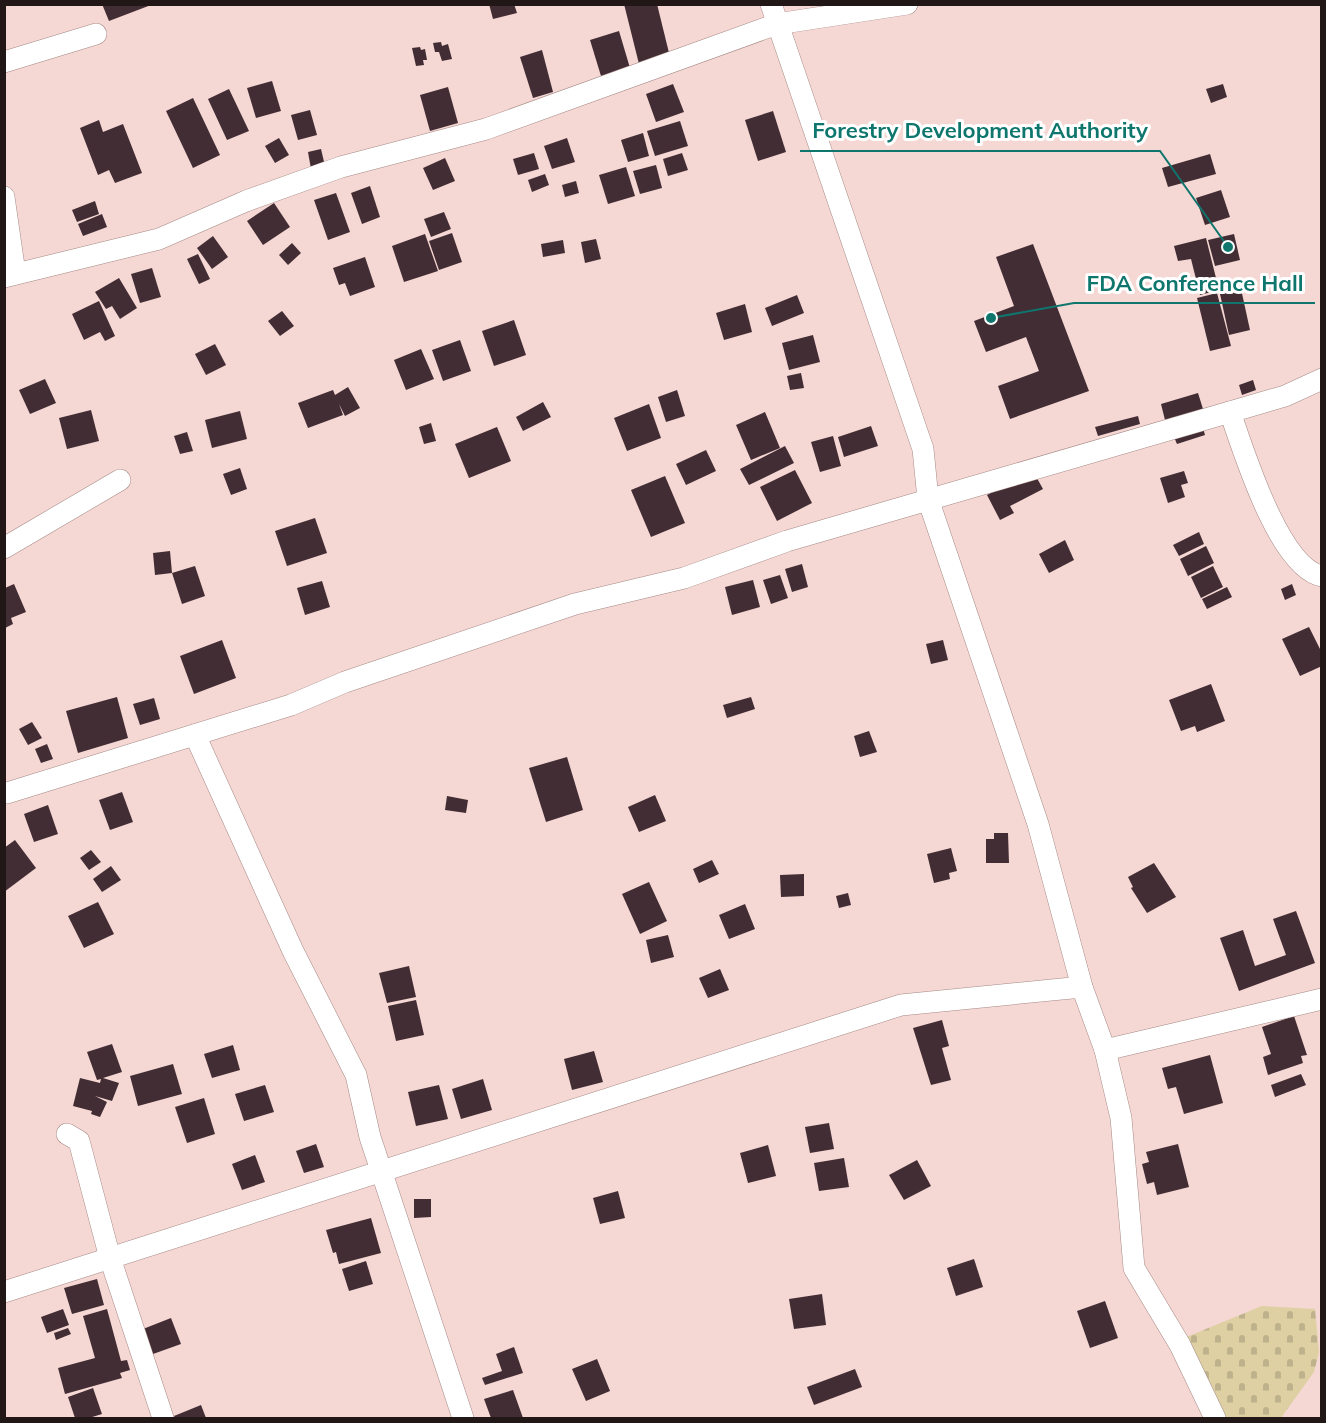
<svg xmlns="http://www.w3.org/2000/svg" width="1326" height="1423" viewBox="0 0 1326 1423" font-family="Mulish,sans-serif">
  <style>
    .cemetery { fill: url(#cemetery-stones) }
    .building { fill: #422d35 }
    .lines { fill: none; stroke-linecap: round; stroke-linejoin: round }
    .street-casing { stroke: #a58a86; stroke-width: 22 }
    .street { stroke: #fff; stroke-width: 21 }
    .leader { fill: none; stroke: #0f766e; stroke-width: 2 }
    .callout-dot { fill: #0f766e; stroke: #fff; stroke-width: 2 }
    .callout-label { font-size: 22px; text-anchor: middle; font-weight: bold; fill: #0f766e; stroke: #fff; stroke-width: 6; stroke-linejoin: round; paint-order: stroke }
  </style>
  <defs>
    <pattern id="cemetery-stones" width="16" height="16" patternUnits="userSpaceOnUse" patternTransform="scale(1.5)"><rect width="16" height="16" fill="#ded0a3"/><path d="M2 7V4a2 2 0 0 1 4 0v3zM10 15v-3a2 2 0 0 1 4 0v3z" fill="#beb28c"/></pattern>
  </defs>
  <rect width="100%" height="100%" fill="#f5d7d3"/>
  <path class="cemetery" d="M1262,1306L1315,1309L1319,1352L1314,1372L1281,1418H1220L1184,1338Z"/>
  <g class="building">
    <path d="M102,4H151V5L109,21Z"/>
    <path d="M489,4H514L517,13L493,19Z"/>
    <path d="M624,4H657L670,57L639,64Z"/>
    <path d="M619,31L630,68L601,76L590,40Z"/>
    <path d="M441,42L442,46L448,44L452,59L442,61L439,52H435L433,43Z"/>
    <path d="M420,47L421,50L425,49L427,60H423L424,65L416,66L412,48Z"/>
    <path d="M542,50L553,92L533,98L520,57Z"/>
    <path d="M272,81L281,111L256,118L247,88Z"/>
    <path d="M673,84L684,112L656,122L646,94Z"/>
    <path d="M1223,84L1227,97L1211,103L1206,89Z"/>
    <path d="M448,87L458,123L430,131L420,95Z"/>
    <path d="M229,89L249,131L227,140L208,99Z"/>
    <path d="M193,98L220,155L193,168L166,111Z"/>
    <path d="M310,110L317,135L298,140L291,115Z"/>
    <path d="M773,111L786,152L758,161L745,120Z"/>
    <path d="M99,120L103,132L123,124L142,173L115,183L109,170L98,175L80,128Z"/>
    <path d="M680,121L688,146L655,156L647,131Z"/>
    <path d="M643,133L649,156L628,162L621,140Z"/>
    <path d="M279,138L289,155L275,163L265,146Z"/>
    <path d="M567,138L575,162L552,169L544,146Z"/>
    <path d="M321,149L325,166L311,169L308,152Z"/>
    <path d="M534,153L539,169L518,175L513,159Z"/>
    <path d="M682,153L688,170L668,176L663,159Z"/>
    <path d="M1210,154L1216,174L1168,187L1162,168Z"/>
    <path d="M445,158L455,181L433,190L423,168Z"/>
    <path d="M656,165L662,188L640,194L633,171Z"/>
    <path d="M626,167L635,196L608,204L599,175Z"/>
    <path d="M545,174L549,185L532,192L528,180Z"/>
    <path d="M576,181L579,193L565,197L562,185Z"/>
    <path d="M370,186L380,217L362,224L351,193Z"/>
    <path d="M1221,190L1230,217L1205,225L1196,198Z"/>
    <path d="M336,193L350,232L328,240L314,200Z"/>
    <path d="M95,201L99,214L77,222L72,210Z"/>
    <path d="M274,203L290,227L263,245L247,221Z"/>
    <path d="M444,212L451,229L431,237L424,219Z"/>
    <path d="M102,214L107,227L83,236L78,224Z"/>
    <path d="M452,233L462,262L439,270L429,241Z"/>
    <path d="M425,234L438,271L404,282L392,246Z"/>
    <path d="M1234,234L1240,260L1215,266L1208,240Z"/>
    <path d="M213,236L228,257L212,269L197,248Z"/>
    <path d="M1206,238L1219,290L1200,295L1191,259L1178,261L1174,246Z"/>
    <path d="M596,239L601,259L585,263L581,242Z"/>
    <path d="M563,240L565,253L543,257L541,244Z"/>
    <path d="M292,243L301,253L288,265L279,255Z"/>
    <path d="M1033,244L1089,391L1010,419L998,386L1039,371L1026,337L986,352L974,321L1014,306L996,257Z"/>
    <path d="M198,254L210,279L199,284L187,259Z"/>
    <path d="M365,257L375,287L350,296L345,283L339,285L333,268Z"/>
    <path d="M152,268L161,297L140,303L131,274Z"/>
    <path d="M119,278L137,308L120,319L112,306L106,309L95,292Z"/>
    <path d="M1241,289L1250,330L1229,335L1220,294Z"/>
    <path d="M1217,293L1231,346L1210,351L1197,298Z"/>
    <path d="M797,295L804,313L772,326L765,308Z"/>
    <path d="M99,301L115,336L105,341L100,332L84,340L72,314Z"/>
    <path d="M745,304L752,332L724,340L716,313Z"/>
    <path d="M282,311L294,326L280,336L268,321Z"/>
    <path d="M514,320L526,355L494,366L482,331Z"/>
    <path d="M813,335L820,362L789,370L782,343Z"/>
    <path d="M460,340L471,371L443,381L432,350Z"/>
    <path d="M215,344L226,365L206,375L195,354Z"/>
    <path d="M421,349L434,379L406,390L394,360Z"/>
    <path d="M801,373L804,388L790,390L787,376Z"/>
    <path d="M45,379L56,403L30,414L19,390Z"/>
    <path d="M1253,380L1256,390L1242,395L1239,385Z"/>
    <path d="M348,387L360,408L345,416L339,404L343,415L308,428L298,403L333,390L335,395Z"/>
    <path d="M677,390L685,416L666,422L658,397Z"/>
    <path d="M1198,393L1203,409L1165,420L1161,404Z"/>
    <path d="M543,402L551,417L523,431L516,417Z"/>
    <path d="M649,404L661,438L627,451L614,418Z"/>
    <path d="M91,410L99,441L67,449L59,418Z"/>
    <path d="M240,411L247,439L212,448L205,420Z"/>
    <path d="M765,412L780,448L751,460L736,425Z"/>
    <path d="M1138,416L1140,424L1098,436L1095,427Z"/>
    <path d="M431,423L436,441L424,444L419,427Z"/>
    <path d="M871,426L878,446L844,457L838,437Z"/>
    <path d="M497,427L511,461L469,478L455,444Z"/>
    <path d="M1203,428L1205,435L1177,444L1174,437Z"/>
    <path d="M187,432L193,451L180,454L174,436Z"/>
    <path d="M833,436L841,466L820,472L811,442Z"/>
    <path d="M785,446L794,463L749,485L740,469Z"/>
    <path d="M706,450L716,471L686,485L676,464Z"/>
    <path d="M240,468L247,489L231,495L223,474Z"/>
    <path d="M795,470L812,503L777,521L760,487Z"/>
    <path d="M1033,471L1043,489L1010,506L1014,513L1000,520L987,495Z"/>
    <path d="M1184,471L1188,483L1181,485L1185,497L1168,503L1160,478Z"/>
    <path d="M665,476L685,523L651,537L631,490Z"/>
    <path d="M315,518L327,553L287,566L275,531Z"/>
    <path d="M1199,532L1204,544L1179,556L1173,545Z"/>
    <path d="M1065,540L1074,560L1049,573L1039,554Z"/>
    <path d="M1206,546L1214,563L1188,576L1180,559Z"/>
    <path d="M170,551L172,573L195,566L205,596L182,604L172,573L155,575L153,553Z"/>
    <path d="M802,564L808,587L792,592L785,569Z"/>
    <path d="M1213,566L1223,587L1201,598L1191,577Z"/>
    <path d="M780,575L788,598L771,604L763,580Z"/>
    <path d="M753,580L760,607L732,615L725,587Z"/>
    <path d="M322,581L330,607L305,615L297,588Z"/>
    <path d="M14,584L26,612L11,618L13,624L5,628V588Z"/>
    <path d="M1292,584L1296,595L1285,600L1281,589Z"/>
    <path d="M1227,587L1232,597L1207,609L1202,599Z"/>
    <path d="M1309,627L1322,653V666L1300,676L1282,639Z"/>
    <path d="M222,640L236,678L194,694L180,656Z"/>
    <path d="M943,640L948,660L931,664L926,644Z"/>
    <path d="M1211,684L1225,721L1197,732L1195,726L1181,731L1169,700Z"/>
    <path d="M117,697L128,738L78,753L66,711Z"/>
    <path d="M751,697L755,709L727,718L723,705Z"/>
    <path d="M154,698L160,719L140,725L133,704Z"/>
    <path d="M32,722L42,738L28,745L19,729Z"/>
    <path d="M869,731L877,752L860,757L854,736Z"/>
    <path d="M47,744L53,759L41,763L35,749Z"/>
    <path d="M567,757L583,810L546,822L529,768Z"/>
    <path d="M122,792L133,822L110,830L99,800Z"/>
    <path d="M655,795L666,821L639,832L628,807Z"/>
    <path d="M447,796L468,800L466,813L445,810Z"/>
    <path d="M48,805L58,834L34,842L24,814Z"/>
    <path d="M994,833H1008L1009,863H986V839H994Z"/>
    <path d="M15,840L36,868L4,892V848Z"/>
    <path d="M951,848L957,871L949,873L950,879L934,883L927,854Z"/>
    <path d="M91,850L101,862L89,870L80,858Z"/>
    <path d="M712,860L719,874L699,883L693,869Z"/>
    <path d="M1154,863L1176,897L1147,913L1131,888L1133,887L1128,877Z"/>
    <path d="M111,866L121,880L102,892L93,879Z"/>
    <path d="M804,874V896L781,897L780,875Z"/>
    <path d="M649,882L667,921L640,934L622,894Z"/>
    <path d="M848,893L851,905L839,908L836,896Z"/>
    <path d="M98,902L114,934L84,948L68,916Z"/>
    <path d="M745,904L755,929L729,939L719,915Z"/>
    <path d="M1296,911L1315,963L1239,991L1220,938L1243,930L1255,966L1286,955L1273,919Z"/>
    <path d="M668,935L674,957L651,963L646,940Z"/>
    <path d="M409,966L416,997L387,1003L379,973Z"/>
    <path d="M720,969L729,990L708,998L699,978Z"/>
    <path d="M416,1000L424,1035L396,1041L388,1006Z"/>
    <path d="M1294,1016L1307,1055L1301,1056L1303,1063L1268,1075L1263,1057L1271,1054L1262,1027Z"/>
    <path d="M942,1020L949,1046L942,1048L951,1080L931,1085L913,1028Z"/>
    <path d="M112,1044L122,1072L103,1078L119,1083L112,1101L95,1096L107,1102L100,1117L91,1114L92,1111L73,1106L80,1078L100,1083L101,1079L97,1080L87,1052Z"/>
    <path d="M233,1045L240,1070L212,1078L204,1054Z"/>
    <path d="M594,1051L603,1082L572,1090L564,1059Z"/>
    <path d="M1210,1055L1223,1103L1184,1114L1176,1087L1168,1089L1162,1068Z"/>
    <path d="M173,1064L182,1094L138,1106L130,1076Z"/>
    <path d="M1301,1074L1306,1085L1275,1097L1271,1085Z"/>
    <path d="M483,1079L492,1110L461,1119L452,1089Z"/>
    <path d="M265,1085L274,1112L244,1121L235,1094Z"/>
    <path d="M439,1085L448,1119L416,1126L408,1092Z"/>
    <path d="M204,1098L215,1134L187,1143L175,1107Z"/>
    <path d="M829,1123L834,1149L810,1153L805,1127Z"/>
    <path d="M316,1144L324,1167L304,1173L296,1151Z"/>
    <path d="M1178,1144L1189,1187L1157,1195L1154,1182L1147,1184L1142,1164L1149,1162L1146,1152Z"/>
    <path d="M768,1145L776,1176L748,1183L740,1153Z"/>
    <path d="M255,1155L265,1182L242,1190L232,1164Z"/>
    <path d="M844,1158L849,1187L819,1191L814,1163Z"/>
    <path d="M917,1160L931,1186L904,1200L889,1175Z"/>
    <path d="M618,1191L625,1218L600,1224L593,1198Z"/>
    <path d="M414,1199H431V1217L414,1218Z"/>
    <path d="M371,1218L381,1253L339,1264L336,1252L333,1253L326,1230Z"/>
    <path d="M974,1259L983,1287L956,1296L947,1268Z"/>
    <path d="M366,1261L373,1284L349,1291L342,1269Z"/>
    <path d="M97,1279L104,1305L72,1314L64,1288Z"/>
    <path d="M822,1294L826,1325L794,1329L789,1299Z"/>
    <path d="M1105,1301L1118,1338L1090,1348L1077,1311Z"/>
    <path d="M63,1309L69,1325L47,1333L41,1317Z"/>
    <path d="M107,1309L121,1361L127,1360L130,1370L120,1373L122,1378L65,1394L58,1368L95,1358L83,1316Z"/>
    <path d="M171,1318L181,1344L153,1354L143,1329Z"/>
    <path d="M68,1328L71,1334L56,1340L54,1333Z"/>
    <path d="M514,1347L523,1373L485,1385L482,1378L502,1371L496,1354Z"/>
    <path d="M597,1359L610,1391L586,1401L572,1369Z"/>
    <path d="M855,1369L862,1387L814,1405L807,1387Z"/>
    <path d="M93,1388L102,1414L89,1418H75L68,1397Z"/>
    <path d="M513,1390L523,1418H491L484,1399Z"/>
    <path d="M201,1405L206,1418H175L174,1416Z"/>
  </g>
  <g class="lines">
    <g class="street-casing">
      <g id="street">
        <path d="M771,4L923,449L928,499L1038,824L1082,987L1105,1050L1121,1118L1134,1268L1180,1345L1215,1418"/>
        <path d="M4,62L96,34"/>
        <path d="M4,197L15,273"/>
        <path d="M4,277L159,239L246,201L341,167L486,129L777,24L907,4"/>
        <path d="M1230,412C1243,449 1279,568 1322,576"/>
        <path d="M4,548L120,480"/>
        <path d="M195,735L293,951L356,1075L370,1137L463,1418"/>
        <path d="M7,793L291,705L345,682L575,604L684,578L787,541L1285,396L1322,379"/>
        <path d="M1105,1050L1322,999"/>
        <path d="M67,1134L79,1141L110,1258L163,1418"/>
        <path d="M4,1292L901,1005L1082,987"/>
      </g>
    </g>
    <use href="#street" class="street"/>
  </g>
  <path class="leader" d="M1228 247L1160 151H800M991 318L1074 303H1315"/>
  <g class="callout-dot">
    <circle cx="1228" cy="247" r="6"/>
    <circle cx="991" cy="318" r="6"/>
  </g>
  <g class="callout-label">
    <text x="980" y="138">Forestry Development Authority</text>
    <text x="1195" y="291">FDA Conference Hall</text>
  </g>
  <rect width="1326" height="1423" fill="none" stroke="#211716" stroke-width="12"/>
</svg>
